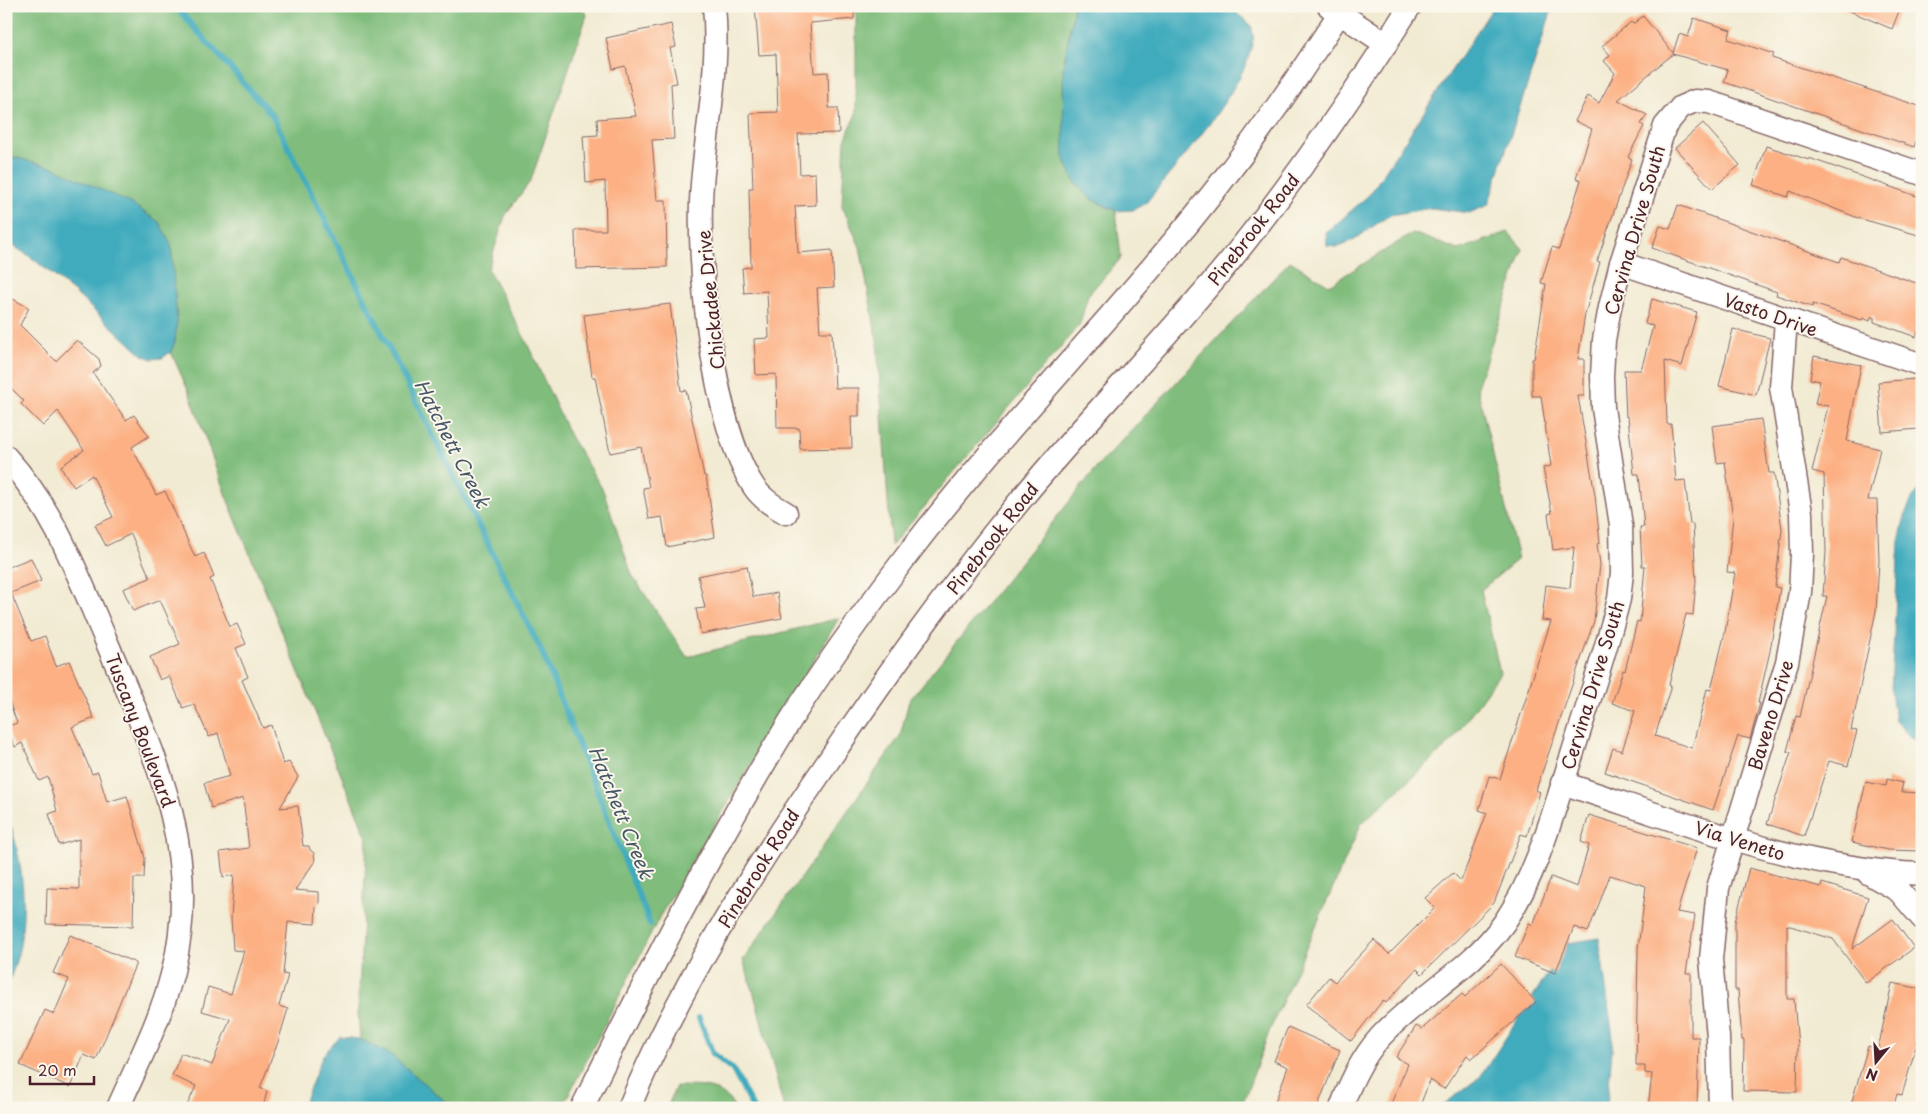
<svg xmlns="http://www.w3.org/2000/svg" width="1928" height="1114" viewBox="0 0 1928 1114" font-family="'Playpen Sans',sans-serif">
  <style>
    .forest { fill: #80bd7d; stroke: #656e54 }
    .water { fill: #3fabbd; stroke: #446574 }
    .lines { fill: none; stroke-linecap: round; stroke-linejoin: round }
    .stream { stroke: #3fabbd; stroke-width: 6 }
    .building { fill: #fcb083 }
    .minor-casing { stroke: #856666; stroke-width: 25 }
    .minor { stroke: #fff; stroke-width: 22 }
    .labels { text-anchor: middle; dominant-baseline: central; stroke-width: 4; stroke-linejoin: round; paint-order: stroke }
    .street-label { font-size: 18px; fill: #4a1f2b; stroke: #fbf7ec }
    .water-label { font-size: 19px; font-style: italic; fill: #465765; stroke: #fbf7ec }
  </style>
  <rect width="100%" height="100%" fill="#fbf7ec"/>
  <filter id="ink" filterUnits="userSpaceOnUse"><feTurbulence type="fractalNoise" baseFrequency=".02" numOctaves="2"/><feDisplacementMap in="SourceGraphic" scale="10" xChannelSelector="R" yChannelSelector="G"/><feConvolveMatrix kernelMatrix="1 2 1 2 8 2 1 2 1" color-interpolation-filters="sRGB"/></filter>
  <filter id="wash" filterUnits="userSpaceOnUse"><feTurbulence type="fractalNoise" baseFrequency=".0096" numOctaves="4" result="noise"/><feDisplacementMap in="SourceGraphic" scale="20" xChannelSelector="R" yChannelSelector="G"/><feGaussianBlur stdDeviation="1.12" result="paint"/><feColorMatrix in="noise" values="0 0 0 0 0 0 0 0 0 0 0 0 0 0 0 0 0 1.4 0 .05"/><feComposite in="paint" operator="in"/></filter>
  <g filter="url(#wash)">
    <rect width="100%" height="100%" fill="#f2ebd3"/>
    <g class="forest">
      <path d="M6,6H580L587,15L531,180L505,216L488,269L526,341L570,436L603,490L632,575L687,657L839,618L660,916L562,1108H453L391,1055L360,1039L358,1013L367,838L226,496L191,397L171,352L175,341L55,168L6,155Z"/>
      <path d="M856,6H1074L1063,69L1100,204L1116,211L1121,258L1088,295L1080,324L891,546L877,340L860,247L842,206L845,140L856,114Z"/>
      <path d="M1508,232L1523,249L1477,387L1518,559L1481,590L1500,673L1450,743L1361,824L1269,1032L1241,1108H784L754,994L743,960L900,736L909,701L1097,467L1290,261L1329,285L1413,233L1458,250Z"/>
      <path d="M676,1086C701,1087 720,1083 735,1108H667Z"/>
    </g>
    <g class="water">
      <path d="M1074,6H1228L1251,25C1252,30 1254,36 1253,40C1247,87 1177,164 1146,203L1133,210L1116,211L1088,197L1074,181L1064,158L1063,69Z"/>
      <path d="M1494,6H1553L1488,205L1469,213L1432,208L1390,215L1353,240L1336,247L1327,246L1326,233L1370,194Z"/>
      <path d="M6,155L55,168L132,204L159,222L171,244L177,321L175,341L171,352L162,358L152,359L141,354L73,291L32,258L6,241Z"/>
      <path d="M1922,487V743L1911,738L1895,720L1891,690L1899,541L1906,512L1913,497Z"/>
      <path d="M6,813C21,851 27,897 21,938C19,956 12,973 6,990Z"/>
      <path d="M1599,938L1613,1038L1607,1108H1439L1480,1077L1568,943Z"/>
      <path d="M340,1037L360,1039L391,1055L453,1108H302L323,1055Z"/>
    </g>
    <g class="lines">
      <g class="stream">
        <path d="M175,6L272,115L541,650L650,924"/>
        <path d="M699,1018L713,1054L733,1070L753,1108"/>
      </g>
    </g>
    <g id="blocks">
      <g class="building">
        <path d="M755,6H854V19L810,23L814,73L828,72L829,108H838L839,133L798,134L800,174L815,173L816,205L795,206L798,253L832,250L834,287L817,288L820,332H832L835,388H859V416H851L852,448L800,449L799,428H777L776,374L756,375L754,339L769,338L767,291L744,293L742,268L751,267L749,188H753L750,113L778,112L776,54L759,55Z"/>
        <path d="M1838,6H1901L1892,29Z"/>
        <path d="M1643,16L1673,53L1679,34L1688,37L1694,18L1731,30L1728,39L1774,54L1772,58L1922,107V125L1914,147L1724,82L1728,70L1673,54L1618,100L1647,115L1641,124L1644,126L1628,157L1632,159L1597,261L1600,262L1585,314L1578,359H1584V396H1578L1595,495L1600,543L1597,544L1600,564L1594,621L1536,790L1540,792L1527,836L1521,834L1494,903L1422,974L1417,969L1386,1003L1383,1000L1351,1041L1306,1005L1329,977L1335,982L1374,940L1389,954L1435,908L1425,898L1453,873L1461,881L1487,813L1479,810L1489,776L1500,779L1551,621L1542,620L1546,585L1570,588L1574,547L1553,550L1548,514L1552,513L1543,468L1551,466L1541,396H1532V359H1534L1546,284L1541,283L1552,247L1559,249L1581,180L1576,178L1592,129L1575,121L1588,96L1599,103L1615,73L1604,61L1610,55L1602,46L1631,22L1633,24Z"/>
        <path d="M671,24L676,47L670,48L677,83L671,84L674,139L652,140L657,200H666L667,267L576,269L575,230H606L605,181L586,183L583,136L598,135L597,119L636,116L625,66L613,69L606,38Z"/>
        <path d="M1703,123L1740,165L1712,189L1675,148Z"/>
        <path d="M1766,146L1809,160V158L1922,198V236L1858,218L1790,191L1788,197L1753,185Z"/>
        <path d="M1678,205L1839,262L1841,257L1922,285V322L1916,337L1874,322V317H1871L1870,321L1863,318L1862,320L1813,304L1812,307L1776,295L1777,292L1652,248L1660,226L1670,229Z"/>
        <path d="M6,295L29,308L20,325L56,361L77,340L99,359L101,366L93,373L126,420L134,415L149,436L132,447L156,495L165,491L195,557L204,553L214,577L210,579L230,627L237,624L246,644L236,648L248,677L242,680L263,728L271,725L283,764L289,762L298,777L280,808L298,806L303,846H309L310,850L314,853L315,861L295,890L319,892V904L316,907L315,924L288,922L283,974L288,975L279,1006L288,1009L278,1042L260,1088L267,1091L263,1108H186L196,1086L172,1076L181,1053L212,1065L230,1019L202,1011L208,987L231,994L244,951L233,950L231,918L234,875L223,877L220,852L249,848L243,798L211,808L204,783L230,776L218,733L209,737L194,704L183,708L169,676L160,680L150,657L180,644L160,600L133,611L123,589L150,578L131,534L106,546L95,525L113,517L92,475L74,487L63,471L61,466L84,450L58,411L43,426L21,404L24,401L6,383Z"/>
        <path d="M1652,299L1697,312L1682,366L1665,361L1667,424H1671L1676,481L1685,480L1690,524H1693L1696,581L1693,615L1686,614L1669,685L1671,686L1655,736L1692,748L1707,689L1711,690L1725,632L1735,573L1727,572L1733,518L1725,462L1717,463L1712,426L1761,419L1769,473H1774L1782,529L1775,587L1780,588L1770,651L1758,703H1760L1750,739L1738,736L1713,810L1605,772L1613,748L1622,751L1635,711L1612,703L1623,670L1625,671L1637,621L1640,622L1645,566H1642L1640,527H1644L1639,474H1634L1628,417H1626L1624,370H1641L1653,326L1645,323Z"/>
        <path d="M670,304L681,391L686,390L704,476H706L715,537L667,547L662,517L649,519L643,488L649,487L641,447L610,453L595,377H592L584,315Z"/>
        <path d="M1733,329L1770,338L1756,395L1719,386Z"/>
        <path d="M1814,356L1861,365L1847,441L1880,449L1868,500H1877L1879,561L1876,611L1851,730L1857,731L1848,766L1829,761L1804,836L1767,824L1791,752L1787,751L1796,716L1800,717L1827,596H1823L1826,552L1824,474L1812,471L1828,406L1815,404L1820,381L1810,379Z"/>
        <path d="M1915,379L1919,429L1882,432L1878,382Z"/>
        <path d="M31,558L41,581L11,593L31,641L45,636L56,666L69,661L94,718L72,727L92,774L98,772L107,802L127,796L145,858L144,878H134L133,926L46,924L47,888L79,889V839L59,845L49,814L57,811L48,777L39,781L22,743L15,747L6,727L17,723L6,693V568Z"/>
        <path d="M747,566L753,597L777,593L782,618L701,634L696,609L705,608L698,576Z"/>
        <path d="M1887,779L1903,783L1901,792L1922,793V851L1888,850L1852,842L1866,782L1886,786Z"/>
        <path d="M1589,815L1697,848L1677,912L1695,915L1686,973H1691V1037H1699L1697,1108H1648L1652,1074L1645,1073V1066H1636L1638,948L1646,886L1610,875L1588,932L1574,927L1555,973L1515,957L1529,923L1533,925L1551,877L1577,887L1589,845L1581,842Z"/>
        <path d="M1749,868L1821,887L1822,883L1868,897L1852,949L1893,919L1914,948L1866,983L1833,939L1787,925V999H1794L1798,1046L1797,1092L1743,1091L1744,1040H1742L1738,990H1735V922Z"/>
        <path d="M70,935L136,963L96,1060L84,1055L70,1087L20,1065L45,1010L54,1014L69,979L53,973Z"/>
        <path d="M1501,964L1536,1002L1471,1059L1467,1055L1444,1089L1430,1080L1419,1108H1389L1408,1064L1396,1057L1416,1026L1422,1029L1462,994L1465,997Z"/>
        <path d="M1892,983L1922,989V1037L1919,1036L1902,1095L1897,1094L1893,1108H1850L1868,1046L1878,1049Z"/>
        <path d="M1288,1027L1340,1050L1317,1108H1273L1288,1067L1274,1061Z"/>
      </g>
    </g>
  </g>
  <g filter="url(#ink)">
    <use href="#blocks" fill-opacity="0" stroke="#856666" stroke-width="1"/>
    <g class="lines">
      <g class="minor-casing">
        <g id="minor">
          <path d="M714,6C720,66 707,124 702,184C696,260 712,423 754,487C762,499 774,506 786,513"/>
          <path d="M1329,6L1386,44"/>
          <path d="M1621,263L1922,365"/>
          <path d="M6,457C55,511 77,573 105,638C151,747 204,850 173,971C161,1019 138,1063 118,1108"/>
          <path d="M1562,783C1680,821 1797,869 1922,874"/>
          <path d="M1868,873L1899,891L1922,918"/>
          <path d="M582,1108C647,977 713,845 790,721C827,662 869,605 911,550C1007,425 1119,313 1216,189C1262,130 1304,69 1344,6"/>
          <path d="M629,1108C679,986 751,874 825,766C887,674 952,583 1023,497C1089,417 1163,342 1229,262C1295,181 1354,94 1410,6"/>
          <path d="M1341,1108C1351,1080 1365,1051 1387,1030C1425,992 1472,968 1504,923C1538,873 1553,812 1572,755C1588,703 1606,651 1619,599L1622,573L1621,525L1603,408L1602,376L1604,340L1610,307L1621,263L1665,126L1681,107L1695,101L1709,102L1922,174"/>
          <path d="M1720,1108L1718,1037L1711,959L1718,888L1787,662L1800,592L1802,554L1801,513L1781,387L1786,320"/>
        </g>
      </g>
      <use href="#minor" class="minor"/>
    </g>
  </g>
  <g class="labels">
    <g class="street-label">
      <text transform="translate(1253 229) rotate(-52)">Pinebrook Road</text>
      <text transform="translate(1634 230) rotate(-74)">Cervina Drive South</text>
      <text transform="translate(710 300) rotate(-96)">Chickadee Drive</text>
      <text transform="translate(1771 314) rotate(19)">Vasto Drive</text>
      <text transform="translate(992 538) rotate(-52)">Pinebrook Road</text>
      <text transform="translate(1592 685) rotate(-73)">Cervina Drive South</text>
      <text transform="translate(1770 715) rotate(-73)">Baveno Drive</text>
      <text transform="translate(141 730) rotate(69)">Tuscany Boulevard</text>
      <text transform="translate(1740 840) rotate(17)">Via Veneto</text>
      <text transform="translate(758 868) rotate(-58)">Pinebrook Road</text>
    </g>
    <g class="water-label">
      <text transform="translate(453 443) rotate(63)">Hatchett Creek</text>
      <text transform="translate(622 812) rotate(68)">Hatchett Creek</text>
    </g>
  </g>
  <rect width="1928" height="1114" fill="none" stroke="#fbf7ec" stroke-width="25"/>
  <g transform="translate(1876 1062) rotate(198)" stroke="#fbf7ec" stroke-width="4" paint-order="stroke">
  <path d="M0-4L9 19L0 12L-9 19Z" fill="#4a1f2b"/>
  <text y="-8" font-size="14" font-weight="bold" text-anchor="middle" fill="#4a1f2b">N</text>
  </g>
  <path d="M30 1076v8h64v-8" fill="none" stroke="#4a1f2b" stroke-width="2.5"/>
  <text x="38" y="1076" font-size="15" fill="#4a1f2b" stroke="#fbf7ec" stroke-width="4" paint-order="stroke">20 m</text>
</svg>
